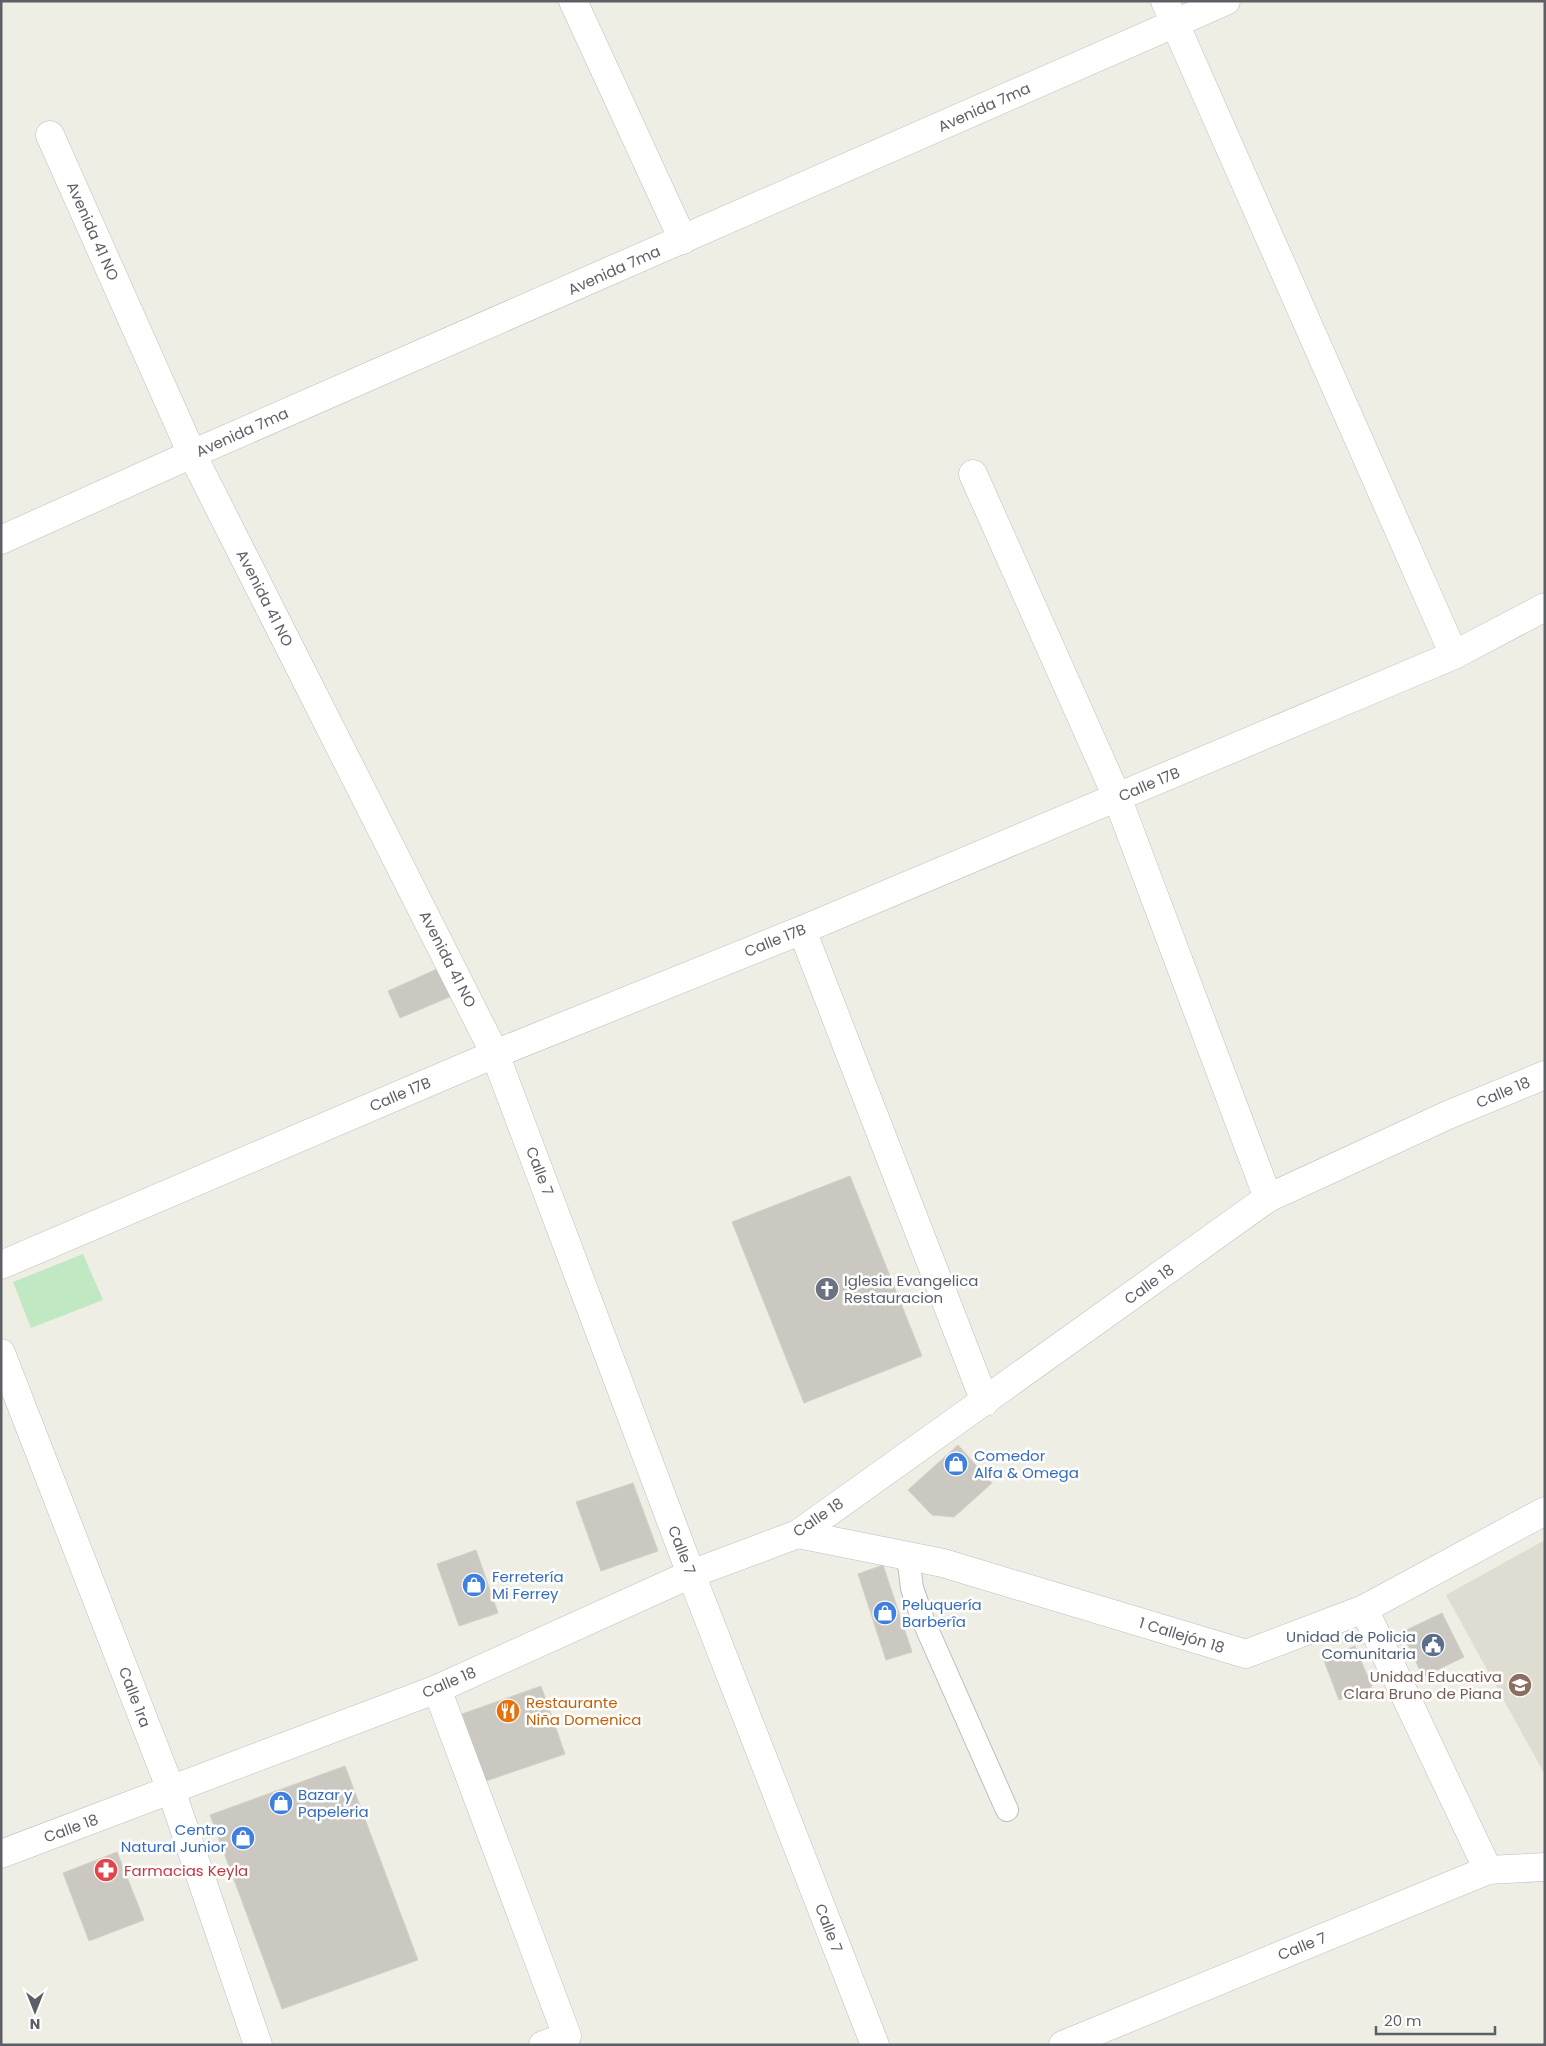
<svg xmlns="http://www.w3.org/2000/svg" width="1546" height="2046" viewBox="0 0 1546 2046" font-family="Poppins,sans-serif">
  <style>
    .education { fill: #dfddd2 }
    .green { fill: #c0e8c3 }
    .building { fill: #cac8c1; stroke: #d4d0c2 }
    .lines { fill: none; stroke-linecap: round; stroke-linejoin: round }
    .service-casing { stroke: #bcbdc3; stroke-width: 24 }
    .minor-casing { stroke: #bcbdc3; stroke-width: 29 }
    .tertiary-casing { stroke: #bcbdc3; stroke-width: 29 }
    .service { stroke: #fff; stroke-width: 22 }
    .minor { stroke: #fff; stroke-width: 28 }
    .tertiary { stroke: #fff; stroke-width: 28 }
    .labels { text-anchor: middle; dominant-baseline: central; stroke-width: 5; stroke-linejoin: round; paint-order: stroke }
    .street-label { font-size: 15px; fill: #5c5f65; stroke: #fff }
    .worship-label { font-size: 15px; fill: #5b616d; stroke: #fff; text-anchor: start }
    .shop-label { font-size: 15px; fill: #366cbe; stroke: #fff; text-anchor: start }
    .service-label { font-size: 15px; fill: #4e5e75; stroke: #fff; text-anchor: end }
    .education-label { font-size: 15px; fill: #785e54; stroke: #fff; text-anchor: end }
    .food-label { font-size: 15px; fill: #c56008; stroke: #fff; text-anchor: start }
    .health-label { font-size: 15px; fill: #be3a42; stroke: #fff; text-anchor: start }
  </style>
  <rect width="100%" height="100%" fill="#efeee4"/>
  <path class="education" d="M1545,1540V1775L1446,1595Z"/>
  <path class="green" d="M83,1254L103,1300L31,1328L13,1282Z"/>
  <g class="building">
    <path d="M446,965L459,993L400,1018L388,991Z"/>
    <path d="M850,1176L922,1356L804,1403L732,1222Z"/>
    <path d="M958,1445L992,1483L954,1517L932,1515L908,1490Z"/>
    <path d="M633,1483L658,1551L601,1571L576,1502Z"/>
    <path d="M476,1550L498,1613L459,1626L437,1564Z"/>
    <path d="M883,1565L912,1652L886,1660L858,1574Z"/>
    <path d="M1442,1613L1464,1657L1423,1677L1402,1632Z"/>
    <path d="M1355,1646L1372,1687L1339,1700L1323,1658Z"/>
    <path d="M541,1686L565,1754L486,1781L462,1714Z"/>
    <path d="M345,1766L418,1960L282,2009L210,1815Z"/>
    <path d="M117,1852L144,1920L89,1941L63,1873Z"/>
  </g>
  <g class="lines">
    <g class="service-casing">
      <path id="service" d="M908,1556L912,1588L923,1620L1007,1810"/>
    </g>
    <g class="minor-casing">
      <g id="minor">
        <path d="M573,1L683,240"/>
        <path d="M1165,1L1454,655"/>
        <path d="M50,135L192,454L495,1054L691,1574L875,2045"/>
        <path d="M973,474L1117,797L1268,1198"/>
        <path d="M1,540L192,454L1226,1"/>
        <path d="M802,930L985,1402"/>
        <path d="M1,1265L495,1054L802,930L1454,655L1545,607"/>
        <path d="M798,1534L943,1563L1246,1654L1364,1609L1545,1511"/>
        <path d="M1364,1609L1488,1870"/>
        <path d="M437,1689L567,2036L543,2045"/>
        <path d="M1,1854L437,1689L691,1574L798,1534L1268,1198L1448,1115L1545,1075"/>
        <path d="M1063,2045L1488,1870L1545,1867"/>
      </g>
    </g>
    <g class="tertiary-casing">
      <path id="tertiary" d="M1,1353L171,1790L258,2045"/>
    </g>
    <use href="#service" class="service"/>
    <use href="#minor" class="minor"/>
    <use href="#tertiary" class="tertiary"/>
  </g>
  <defs>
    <g id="church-disc" transform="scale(1.25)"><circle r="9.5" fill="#6b7280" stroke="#fff"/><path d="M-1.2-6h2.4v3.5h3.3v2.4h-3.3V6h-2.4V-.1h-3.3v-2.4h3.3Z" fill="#fff"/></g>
    <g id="shop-disc" transform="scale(1.25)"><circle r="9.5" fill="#3f7fe0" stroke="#fff"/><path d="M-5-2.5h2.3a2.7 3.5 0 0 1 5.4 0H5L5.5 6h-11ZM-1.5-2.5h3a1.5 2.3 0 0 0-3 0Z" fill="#fff"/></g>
    <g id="civic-disc" transform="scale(1.25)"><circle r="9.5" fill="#5c6f8a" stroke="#fff"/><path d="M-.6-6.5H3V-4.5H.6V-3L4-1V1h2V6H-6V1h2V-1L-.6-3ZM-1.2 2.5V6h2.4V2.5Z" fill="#fff"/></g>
    <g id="school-disc" transform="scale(1.25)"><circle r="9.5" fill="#8d6e63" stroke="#fff"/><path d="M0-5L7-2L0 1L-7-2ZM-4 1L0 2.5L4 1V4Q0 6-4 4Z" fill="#fff"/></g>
    <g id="restaurant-disc" transform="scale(1.25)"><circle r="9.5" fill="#e8710a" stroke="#fff"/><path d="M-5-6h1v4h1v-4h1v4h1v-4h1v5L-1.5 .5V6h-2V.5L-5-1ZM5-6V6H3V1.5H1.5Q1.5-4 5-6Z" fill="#fff"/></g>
    <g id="pharmacy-disc" transform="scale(1.25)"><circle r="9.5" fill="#e0444e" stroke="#fff"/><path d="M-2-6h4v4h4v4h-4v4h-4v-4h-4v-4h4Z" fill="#fff"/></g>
  </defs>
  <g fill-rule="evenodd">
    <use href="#church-disc" x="827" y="1289"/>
    <use href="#shop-disc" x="956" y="1464"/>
    <use href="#shop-disc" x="474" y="1585"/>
    <use href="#shop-disc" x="885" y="1613"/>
    <use href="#civic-disc" x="1433" y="1645"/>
    <use href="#school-disc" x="1520" y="1685"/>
    <use href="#restaurant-disc" x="508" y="1711"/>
    <use href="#shop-disc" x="281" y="1803"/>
    <use href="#shop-disc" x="243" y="1838"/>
    <use href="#pharmacy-disc" x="106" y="1870"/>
  </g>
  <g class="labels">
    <g class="street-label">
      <text transform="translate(984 107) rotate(-24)">Avenida 7ma</text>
      <text transform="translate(93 231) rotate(66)">Avenida 41 NO</text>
      <text transform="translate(614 270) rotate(-24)">Avenida 7ma</text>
      <text transform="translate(242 432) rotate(-24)">Avenida 7ma</text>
      <text transform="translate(265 598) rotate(63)">Avenida 41 NO</text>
      <text transform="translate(1149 784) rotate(-23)">Calle 17B</text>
      <text transform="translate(775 940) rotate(-22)">Calle 17B</text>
      <text transform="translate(448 959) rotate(63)">Avenida 41 NO</text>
      <text transform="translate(1503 1092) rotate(-23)">Calle 18</text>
      <text transform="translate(400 1094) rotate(-23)">Calle 17B</text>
      <text transform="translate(540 1171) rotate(69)">Calle 7</text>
      <text transform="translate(1149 1284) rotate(-36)">Calle 18</text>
      <text transform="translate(818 1517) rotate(-34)">Calle 18</text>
      <text transform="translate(682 1550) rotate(69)">Calle 7</text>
      <text transform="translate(1182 1635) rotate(17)">1 Callejón 18</text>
      <text transform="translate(449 1682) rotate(-23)">Calle 18</text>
      <text transform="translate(135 1697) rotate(69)">Calle 1ra</text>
      <text transform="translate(71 1828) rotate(-20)">Calle 18</text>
      <text transform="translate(829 1928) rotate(69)">Calle 7</text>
      <text transform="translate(1302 1946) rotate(-22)">Calle 7</text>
    </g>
    <g class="worship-label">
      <text x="844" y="1280">Iglesia Evangelica<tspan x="844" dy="17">Restauracion</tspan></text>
    </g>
    <g class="shop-label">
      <text x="974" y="1455">Comedor<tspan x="974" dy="17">Alfa &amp; Omega</tspan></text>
      <text x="492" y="1576">Ferretería<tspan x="492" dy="17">Mi Ferrey</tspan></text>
      <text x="902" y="1604">Peluquería<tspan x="902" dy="17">Barberîa</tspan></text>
      <text x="298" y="1794">Bazar y<tspan x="298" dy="17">Papeleria</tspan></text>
      <text x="226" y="1829" text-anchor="end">Centro<tspan x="226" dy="17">Natural Junior</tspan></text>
    </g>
    <g class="service-label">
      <text x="1416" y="1636">Unidad de Policia<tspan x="1416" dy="17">Comunitaria</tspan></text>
    </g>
    <g class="education-label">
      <text x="1502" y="1676">Unidad Educativa<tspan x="1502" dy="17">Clara Bruno de Piana</tspan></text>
    </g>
    <g class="food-label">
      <text x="526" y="1702">Restaurante<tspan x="526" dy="17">Niña Domenica</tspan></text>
    </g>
    <g class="health-label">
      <text x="124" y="1870">Farmacias Keyla</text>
    </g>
  </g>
  <rect width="1546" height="2046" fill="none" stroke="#5c5f65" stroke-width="5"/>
  <g transform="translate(35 2011) rotate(180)" stroke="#ffffff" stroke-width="4" paint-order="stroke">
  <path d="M0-4L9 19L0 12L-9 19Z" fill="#5c5f65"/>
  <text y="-8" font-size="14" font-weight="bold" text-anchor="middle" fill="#5c5f65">N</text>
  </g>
  <path d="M1376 2026v8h119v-8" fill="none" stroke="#5c5f65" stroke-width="2.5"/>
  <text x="1384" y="2026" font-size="15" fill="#5c5f65" stroke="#ffffff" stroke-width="4" paint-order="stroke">20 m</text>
</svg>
